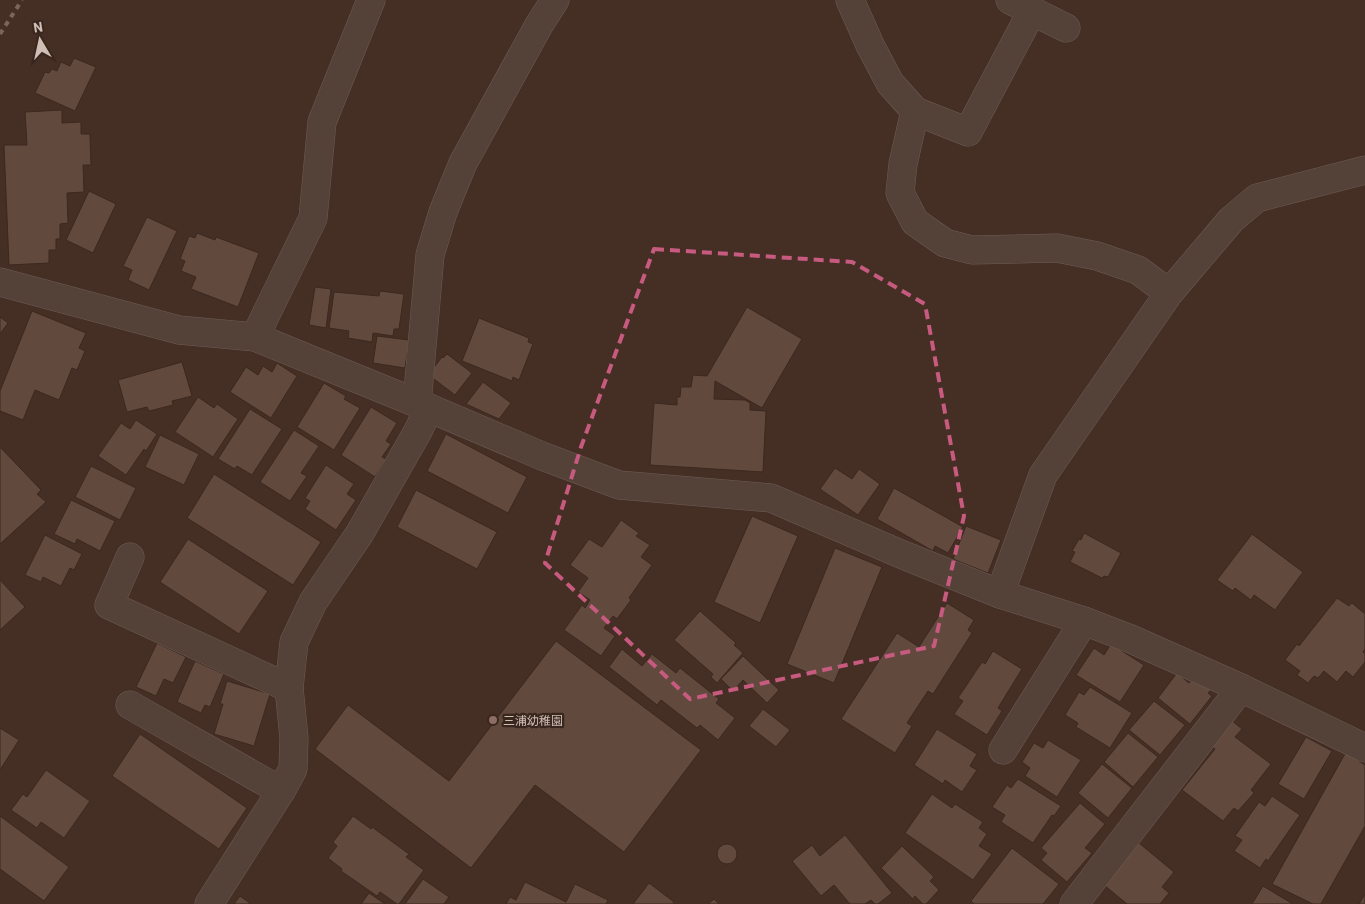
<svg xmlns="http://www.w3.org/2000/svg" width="1365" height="904" viewBox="0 0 1365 904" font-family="Barlow,'Noto Sans JP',sans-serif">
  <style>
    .building { fill: #62493e; stroke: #3b281f }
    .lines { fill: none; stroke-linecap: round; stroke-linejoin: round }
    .minor-casing { stroke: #6e5c54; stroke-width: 29 }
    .minor { stroke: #544239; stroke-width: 28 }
    .rail { stroke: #7b655b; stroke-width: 4; stroke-dasharray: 5 5; stroke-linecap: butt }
    .marked { fill: none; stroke: #c75a7f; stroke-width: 4; stroke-dasharray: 10 6; stroke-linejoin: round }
    .education-dot { fill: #8d6e63; stroke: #39261d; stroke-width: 2 }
    .labels { text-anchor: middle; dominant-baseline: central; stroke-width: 4.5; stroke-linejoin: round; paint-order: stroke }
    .poi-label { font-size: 12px; fill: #cebeb6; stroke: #39261d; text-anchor: start }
  </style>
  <rect width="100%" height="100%" fill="#452e24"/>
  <g class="building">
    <path d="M74,58L96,67L75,111L35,93L45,72L49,73L52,69L57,71L61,62L70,66Z"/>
    <path d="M62,110V123L81,122V134H90L91,165H83L84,192L67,193L68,223L60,224V239H56V250H49V263L9,265L4,145H27L25,112Z"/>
    <path d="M89,191L116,204L93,253L66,240Z"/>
    <path d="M147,217L177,231L149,290L128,280L132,270L123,266Z"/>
    <path d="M197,233L215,240L216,237L259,253L238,307L191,289L196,277L181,271L185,261L180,259L189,236L195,238Z"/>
    <path d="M315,287L331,289L326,328L309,325Z"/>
    <path d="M380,291L404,294L399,329H394L393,336L373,333L372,342L348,338L349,331L329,328L334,292L379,296Z"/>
    <path d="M747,307L802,339L762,408L715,381L714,399L745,400L750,403V410L766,411L763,472L650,465L654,403L677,405V397H680L681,387H691L693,375L707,376Z"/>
    <path d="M32,311L86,333L79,348L85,351L77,370L72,368L59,400L35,390L23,420L0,411V391Z"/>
    <path d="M0,317L8,323L0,334Z"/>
    <path d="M479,318L529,338L528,342L533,344L519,380L513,377L512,381L462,361Z"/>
    <path d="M377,336L409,340L405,368L373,363Z"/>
    <path d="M447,354L472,373L455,395L430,376L434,371L432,370L442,357L443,358Z"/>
    <path d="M182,362L192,396L172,401L173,405L149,411L147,407L127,412L118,380Z"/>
    <path d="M277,363L297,376L271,418L230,392L246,367L258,375L263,366L272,372Z"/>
    <path d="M483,382L511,403L499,419L466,404Z"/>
    <path d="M324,383L346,396L344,399L360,408L334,450L297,427Z"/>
    <path d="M198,397L214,408L217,404L238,419L213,457L175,432Z"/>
    <path d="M371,407L397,423L386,441L391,444L382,457L386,459L375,477L341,455Z"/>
    <path d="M250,409L282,429L252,475L237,466L235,469L218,459Z"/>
    <path d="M136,420L157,434L146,451L144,449L126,475L98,456L121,423L130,429Z"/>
    <path d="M294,430L319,446L301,473L307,476L290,501L260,482Z"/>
    <path d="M446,434L527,477L508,513L427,471Z"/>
    <path d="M160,435L199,454L184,485L145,467Z"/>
    <path d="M0,447L41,490L37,494L46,502L0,544Z"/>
    <path d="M326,465L354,484L347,494L356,500L336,530L305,509L310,501L305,498Z"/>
    <path d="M91,466L136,488L120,520L75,497Z"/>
    <path d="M835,468L852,479L859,469L880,484L858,515L820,489Z"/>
    <path d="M214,474L321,542L293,585L187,518Z"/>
    <path d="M894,488L963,527L948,553L935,546L933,551L877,519Z"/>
    <path d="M416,490L497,532L477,569L397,527Z"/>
    <path d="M71,500L115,521L100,551L77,539L75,544L54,534Z"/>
    <path d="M752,516L798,536L760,623L714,602Z"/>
    <path d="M621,520L639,533L636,536L650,545L641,557L652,565L629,598L631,600L617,619L613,616L604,628L615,636L601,656L564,630L582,605L585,608L590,600L578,592L588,578L570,565L589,539L602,547Z"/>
    <path d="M966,526L1001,540L988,573L953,559Z"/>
    <path d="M1084,533L1121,553L1108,577L1104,576L1102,578L1070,562L1075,552L1072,551L1079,539L1081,540Z"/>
    <path d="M1252,534L1303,572L1275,610L1254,595L1251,600L1235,588L1233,591L1217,580Z"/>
    <path d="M45,535L82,554L74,570L70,568L61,586L43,577L41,582L25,575Z"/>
    <path d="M188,539L268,591L239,634L160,582Z"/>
    <path d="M835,548L882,567L834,683L787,664Z"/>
    <path d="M0,580L25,607L0,630Z"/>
    <path d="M1337,598L1349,606L1352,603L1365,614V649L1363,652L1365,654V662L1353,677L1346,671L1337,682L1324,671L1318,678L1314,676L1308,683L1297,675L1300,671L1285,660L1297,644L1299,646Z"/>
    <path d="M947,603L974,620L968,630L972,633L933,694L928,691L907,723L912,726L895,753L841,719L897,633L919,647Z"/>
    <path d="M700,611L736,643L734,645L743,653L717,683L711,677L713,674L674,640Z"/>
    <path d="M556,641L701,750L624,852L535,785L471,868L315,749L348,705L449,781Z"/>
    <path d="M157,643L186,657L173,683L164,679L156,696L136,687Z"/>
    <path d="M1111,644L1144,665L1120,702L1076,675L1094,648L1104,655Z"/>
    <path d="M622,649L642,666L652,654L676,673L680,668L719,699L716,703L735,718L718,740L700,725L697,728L661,700L657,705L609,667Z"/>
    <path d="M993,651L1022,669L998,708L1002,711L987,735L954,714L963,701L958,698L982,662L985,664Z"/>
    <path d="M743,656L779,690L767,703L743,680L733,691L721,679Z"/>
    <path d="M195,661L224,674L210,707L205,705L201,713L177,702Z"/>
    <path d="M1177,673L1189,683L1193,679L1211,690L1208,693L1212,696L1190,724L1158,698Z"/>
    <path d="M227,681L270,694L254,746L214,734L223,704H220Z"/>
    <path d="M1090,687L1132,713L1110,748L1076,727L1078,723L1065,715L1079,692L1084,695Z"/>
    <path d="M1154,701L1185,725L1160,755L1129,730Z"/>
    <path d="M763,709L790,730L776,747L749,726Z"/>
    <path d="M1231,720L1242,729L1235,737L1271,764L1251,790L1254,793L1238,811L1234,808L1223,821L1182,790L1215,749L1211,746Z"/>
    <path d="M0,728L19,740L0,770Z"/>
    <path d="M937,729L977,754L970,766L977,770L962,792L945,780L943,784L914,765Z"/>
    <path d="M1128,733L1158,757L1133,787L1104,762Z"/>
    <path d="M140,734L247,808L219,849L112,776Z"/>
    <path d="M1306,737L1332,751L1304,799L1278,784Z"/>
    <path d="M1048,740L1081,760L1057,797L1025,776L1030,768L1022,762L1034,743L1043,748Z"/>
    <path d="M1346,752L1365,765V826L1321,904H1313L1272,884Z"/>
    <path d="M1102,764L1132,788L1108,818L1078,793Z"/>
    <path d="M46,770L90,801L64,838L41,822L37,828L11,810L23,794L27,797Z"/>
    <path d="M1018,779L1061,806L1054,816L1052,815L1033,843L1001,822L1005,815L992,807L1007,785L1011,788Z"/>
    <path d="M932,794L952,808L955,804L983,822L979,828L987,834L979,846L992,854L973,880L905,833Z"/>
    <path d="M1272,796L1300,815L1268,861L1266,859L1260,868L1234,851L1242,840L1235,836L1259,802L1265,806Z"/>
    <path d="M1080,803L1105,824L1085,848L1092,853L1067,882L1041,860L1047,853L1041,848Z"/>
    <path d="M0,816L69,867L44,901L0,869Z"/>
    <path d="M353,816L371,829L372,827L409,854L406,857L424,870L399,904H397L380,892L377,896L341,871L342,869L328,858L337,846L333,842Z"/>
    <path d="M845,835L892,893L878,904H875L871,900L865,904H850L834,885L821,896L792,861L812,845L820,856Z"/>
    <path d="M1139,843L1174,872L1162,887L1169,893L1160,904H1127L1104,885Z"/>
    <circle cx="727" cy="854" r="10"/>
    <path d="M902,846L934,877L930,881L939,890L926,904H923L915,896L913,899L881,868Z"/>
    <path d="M1012,848L1059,884L1043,904H974L971,901Z"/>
    <path d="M423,879L449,897L444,904H405Z"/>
    <path d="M525,882L566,902L575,884L608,900L606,904H506L510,897L516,900Z"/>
    <path d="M649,883L674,902L673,904H633Z"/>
    <path d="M1263,886L1293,904H1252Z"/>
    <path d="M369,893L385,904H361Z"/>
    <path d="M1365,894V904H1359Z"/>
    <path d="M240,896L251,904H234Z"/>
    <path d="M714,899L719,904H708Z"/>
  </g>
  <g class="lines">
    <g class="minor-casing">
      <g id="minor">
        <path d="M850,0L870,45L890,83L915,111L968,132L1032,11"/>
        <path d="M1010,0L1066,28"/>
        <path d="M915,111L903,164L900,193L915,222L945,243L972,250L1057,248L1097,256L1138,270L1169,293"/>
        <path d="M0,282L179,330L255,337L429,408L542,456L619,485L771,498L903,555L1000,594L1084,621L1131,639L1241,688L1365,748"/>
        <path d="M255,337L313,218L322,122L371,0"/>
        <path d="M417,403L430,255L443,212L463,163L539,25L555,0"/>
        <path d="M130,557L109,605L289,688"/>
        <path d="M1000,594L1043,475L1169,293L1231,220L1257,198L1365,170"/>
        <path d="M130,705L281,791"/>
        <path d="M1003,750L1084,621"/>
        <path d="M209,904L281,791L293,769L294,738L289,688L294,642L313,602L360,533L418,431L429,408"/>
        <path d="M1074,904L1241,688"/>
      </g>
    </g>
    <use href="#minor" class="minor"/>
    <path class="rail" d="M0,34L22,0"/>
  </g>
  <path class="marked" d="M654,249L852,262L925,304L964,516L934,646L690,699L545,563L581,447Z"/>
  <circle class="education-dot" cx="493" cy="720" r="5"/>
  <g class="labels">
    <g class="poi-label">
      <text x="503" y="720">三浦幼稚園</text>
    </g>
  </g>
  <g transform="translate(40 40) rotate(351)" stroke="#39261d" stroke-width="4" paint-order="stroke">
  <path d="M0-4L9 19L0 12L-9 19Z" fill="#cebeb6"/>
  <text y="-8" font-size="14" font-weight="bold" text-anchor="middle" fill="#cebeb6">N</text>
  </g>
</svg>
